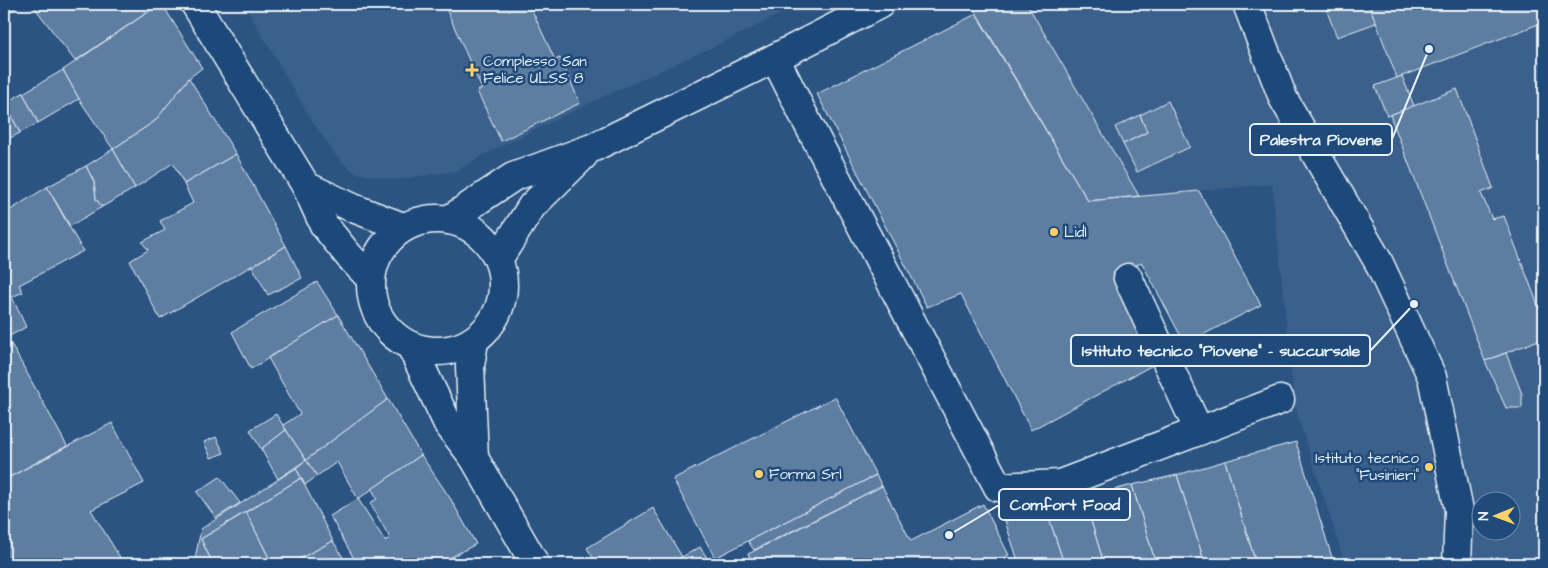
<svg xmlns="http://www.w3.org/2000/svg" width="1548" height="568" viewBox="0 0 1548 568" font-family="'Architects Daughter',sans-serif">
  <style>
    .built { fill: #3a608b; fill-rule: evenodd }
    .building { fill: #5d7da1; stroke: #e8f1f8 }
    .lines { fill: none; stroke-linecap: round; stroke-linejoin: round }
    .minor-casing { stroke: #e8f1f8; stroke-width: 31 }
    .major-casing { stroke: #e8f1f8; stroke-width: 31 }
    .minor { stroke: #1f4a7a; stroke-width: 28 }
    .major { stroke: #1f4a7a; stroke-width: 28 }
    .poi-dot { fill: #ffd166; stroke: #1f4a7a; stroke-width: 2 }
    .labels { text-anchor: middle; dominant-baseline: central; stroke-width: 5; stroke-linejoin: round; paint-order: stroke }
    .poi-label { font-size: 15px; fill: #e8f1f8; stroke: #1f4a7a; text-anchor: start }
    .leader { fill: none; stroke: #e8f1f8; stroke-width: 2 }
    .callout-dot { fill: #e8f1f8; stroke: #1f4a7a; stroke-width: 2 }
    .callout { fill: #1f4a7a; stroke: #e8f1f8; stroke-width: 2 }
    .callout-label { font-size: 16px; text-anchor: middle; font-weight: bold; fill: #e8f1f8 }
  </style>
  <rect width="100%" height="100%" fill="#2b5482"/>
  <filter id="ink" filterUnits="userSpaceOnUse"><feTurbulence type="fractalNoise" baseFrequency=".02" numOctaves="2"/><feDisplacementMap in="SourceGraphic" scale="10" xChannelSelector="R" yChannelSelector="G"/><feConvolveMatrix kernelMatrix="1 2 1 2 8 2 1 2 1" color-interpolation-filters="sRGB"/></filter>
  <g filter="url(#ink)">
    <g class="built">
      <path d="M244,4H800L730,39L594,101L493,150L456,171L394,180L355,173L337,157L314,124Z"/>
      <path d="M971,4H1544V564H1345L1295,407L1272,184L1088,201ZM1480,500H1510V530H1480Z"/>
    </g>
    <g class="building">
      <path d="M4,4H21L4,16Z"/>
      <path d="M32,4H160L75,61Z"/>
      <path d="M160,4H162L202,68L189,78L155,121L113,149L79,99L63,70Z"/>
      <path d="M444,4H529L555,60L560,58L580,103L501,141L477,91L482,89Z"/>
      <path d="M971,4H1027L1139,196L1088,201Z"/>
      <path d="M1324,4H1369L1376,23L1337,37Z"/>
      <path d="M1369,4H1544V22L1397,78Z"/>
      <path d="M976,14L1088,201L1199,191L1261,305L1185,344L1142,263L1113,273L1151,366L1031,430L961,294L927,307L817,94Z"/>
      <path d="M63,70L79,99L38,123L23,93Z"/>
      <path d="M1402,76L1414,106L1387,116L1375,86Z"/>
      <path d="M189,78L236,154L184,184L173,163L135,188L113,149L155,121Z"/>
      <path d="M1457,89L1493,188L1481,193L1492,219L1504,216L1544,321V338L1485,361L1390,115Z"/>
      <path d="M23,93L38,123L20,133L5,103Z"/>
      <path d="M1168,101L1190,147L1137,172L1123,144L1147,132L1140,115Z"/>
      <path d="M5,103L20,133L4,141V104Z"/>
      <path d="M1140,115L1147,132L1123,144L1115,127Z"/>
      <path d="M113,149L135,188L102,207L96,199L94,182L86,166Z"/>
      <path d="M236,154L286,246L160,319L130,261L148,250L142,242L165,230L160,221L193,203L184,184Z"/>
      <path d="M86,166L94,182L96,199L102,207L70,226L47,187Z"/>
      <path d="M47,187L83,251L19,285L23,292L12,297L26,327L4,339V214Z"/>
      <path d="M286,246L302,278L268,295L252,266Z"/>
      <path d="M317,282L338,315L251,369L232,332Z"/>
      <path d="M338,315L388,399L306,460L283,425L300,414L268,358Z"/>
      <path d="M11,344L67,446L4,480V348Z"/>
      <path d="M1506,353L1522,394V408H1506L1485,361Z"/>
      <path d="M835,397L876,475L715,558L673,479Z"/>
      <path d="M388,399L421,455L358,499L337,462L317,476L306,460Z"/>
      <path d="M276,414L286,430L261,449L250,430Z"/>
      <path d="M112,423L144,483L91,510L124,564H4V480Z"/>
      <path d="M286,430L306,460L278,479L261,449Z"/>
      <path d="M216,437L224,453L211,458L204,442Z"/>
      <path d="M1296,442L1334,564H1256L1225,461Z"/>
      <path d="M421,455L450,498L476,544L438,564H357L330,516L358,499L385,541L390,538L370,503L377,499L372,489Z"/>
      <path d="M306,460L317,476L305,485L296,468Z"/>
      <path d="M1225,461L1256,564H1205L1177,475Z"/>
      <path d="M296,468L301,478L201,539L213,564H194L201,529Z"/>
      <path d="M876,475L882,486L754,550L748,541Z"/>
      <path d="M1177,475L1205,564H1156L1132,485Z"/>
      <path d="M220,477L240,503L216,518L197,492Z"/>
      <path d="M301,478L333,541L290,564H272L246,512Z"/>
      <path d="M1132,485L1156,564H1104L1084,498Z"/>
      <path d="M882,486L911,541L983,504L1009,555L989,564H754L748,554Z"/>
      <path d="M1084,498L1104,564H1064L1046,509Z"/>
      <path d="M653,508L682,557L670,564H597L587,548Z"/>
      <path d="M1046,509L1064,564H1019L1005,521Z"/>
      <path d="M246,512L272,564H213L201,539Z"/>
      <path d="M333,541L347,564H290Z"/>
      <path d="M700,547L711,564H670L682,557Z"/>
    </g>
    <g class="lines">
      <g class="minor-casing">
        <g id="minor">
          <path d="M1247,4L1283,98L1378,261L1432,377L1459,510L1457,564"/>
          <path d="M775,58L804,116L998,487L1060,484L1280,400"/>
          <path d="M450,219L513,177L592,148L775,58L880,4"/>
          <path d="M499,258L532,206L583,156"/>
          <path d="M1128,278L1199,431"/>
        </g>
      </g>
      <g class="major-casing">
        <g id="major">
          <path d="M195,4L306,186L324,225L349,256L371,279"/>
          <path d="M306,186L353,208L403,227"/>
          <circle cx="437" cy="285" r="66"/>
          <path d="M474,341L470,366L474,458"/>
          <path d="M411,346L448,424L474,458L535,564"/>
        </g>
      </g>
      <use href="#minor" class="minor"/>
      <use href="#major" class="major"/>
    </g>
  </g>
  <g class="poi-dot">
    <path d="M469.5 62.5h5v5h5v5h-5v5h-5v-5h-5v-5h5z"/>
    <circle cx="1054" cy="232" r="5"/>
    <circle cx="1429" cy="467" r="5"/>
    <circle cx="759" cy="474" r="5"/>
  </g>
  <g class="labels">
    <g class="poi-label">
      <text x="483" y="61">Complesso San<tspan x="483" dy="17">Felice ULSS 8</tspan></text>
      <text x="1064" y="232">Lidl</text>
      <text x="1419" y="458" text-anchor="end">Istituto tecnico<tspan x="1419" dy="17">"Fusinieri"</tspan></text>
      <text x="769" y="474">Forma Srl</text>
    </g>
  </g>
  <path class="leader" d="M1429 49L1392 139M1414 304L1370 351M949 535L999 505"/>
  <g class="callout-dot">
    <circle cx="1429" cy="49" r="5"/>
    <circle cx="1414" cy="304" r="5"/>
    <circle cx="949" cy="535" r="5"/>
  </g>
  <g class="callout">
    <rect x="1250" y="124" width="142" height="31" rx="5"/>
    <rect x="1071" y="335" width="299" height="31" rx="5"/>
    <rect x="999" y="489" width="131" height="31" rx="5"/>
  </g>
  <g class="callout-label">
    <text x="1321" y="145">Palestra Piovene</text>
    <text x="1221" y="356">Istituto tecnico "Piovene" - succursale</text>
    <text x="1065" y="510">Comfort Food</text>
  </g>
  <rect width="1548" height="568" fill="none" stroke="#1f4a7a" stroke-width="20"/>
  <rect x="10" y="10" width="1528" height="548" fill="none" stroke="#e8f1f8" stroke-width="2" filter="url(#ink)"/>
  <g transform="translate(1496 516) rotate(269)"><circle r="24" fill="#1f4a7a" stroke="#6f8dac"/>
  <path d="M0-4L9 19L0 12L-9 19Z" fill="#ffd166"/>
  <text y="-8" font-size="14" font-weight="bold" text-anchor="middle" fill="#e8f1f8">N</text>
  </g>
</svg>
